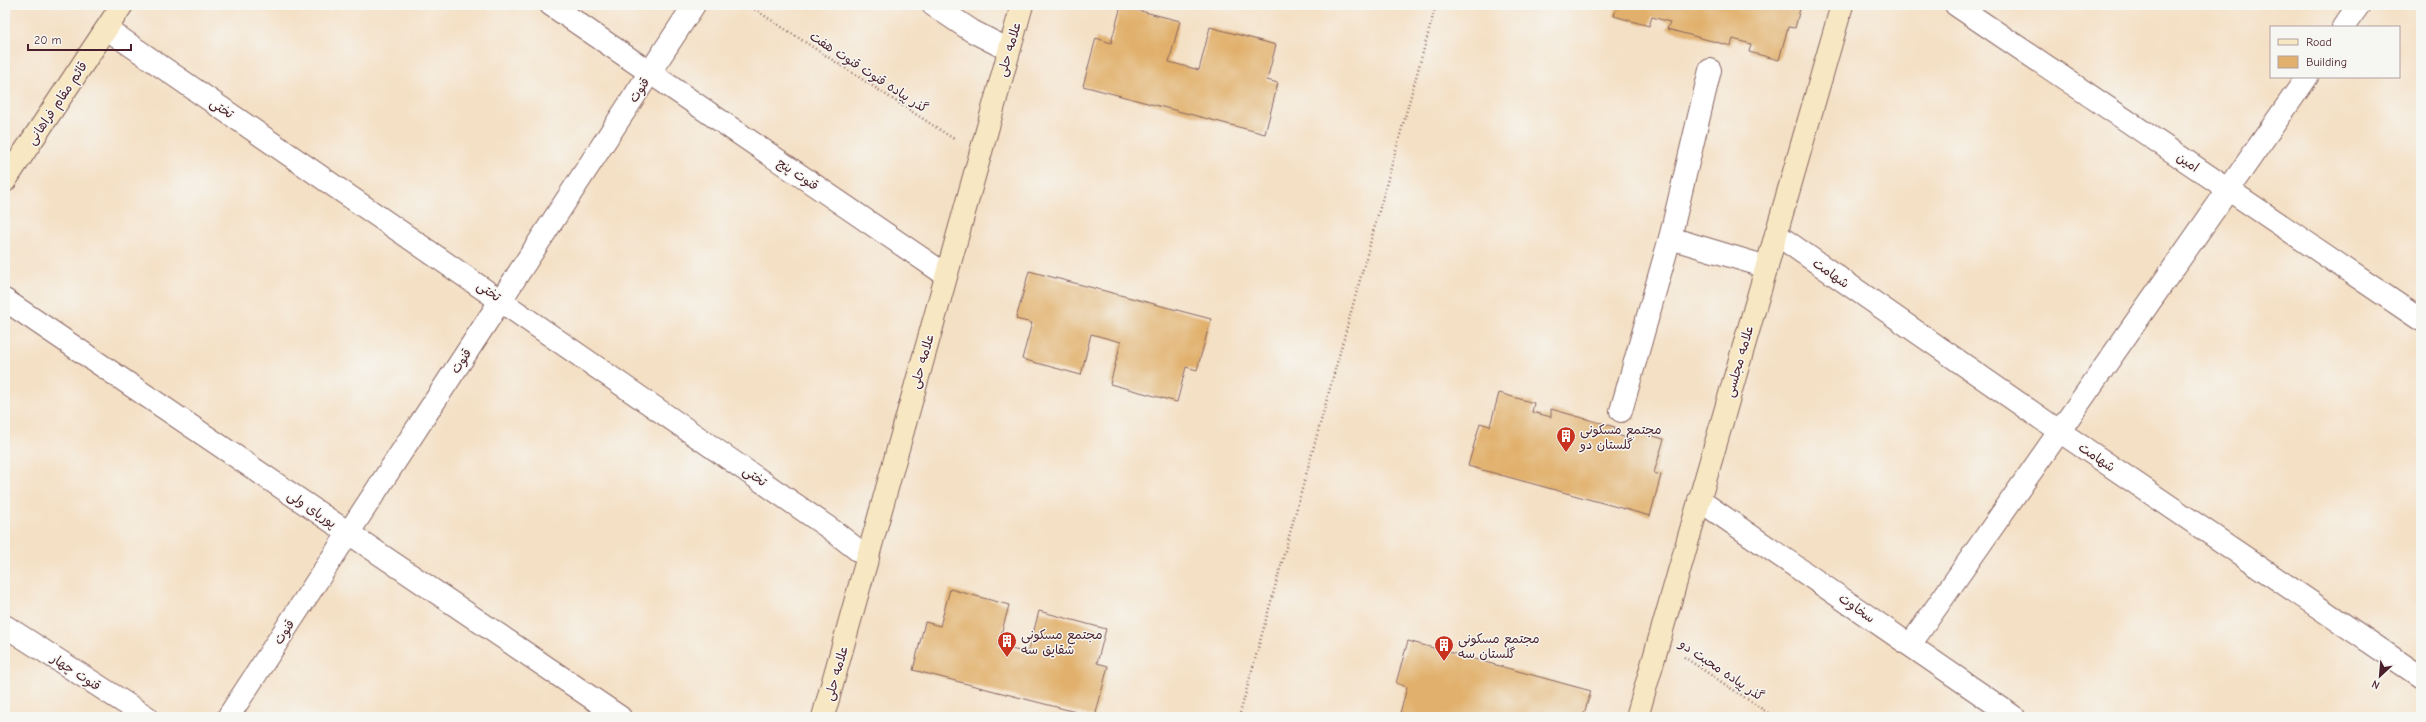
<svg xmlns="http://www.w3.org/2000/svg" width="2426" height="722" viewBox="0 0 2426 722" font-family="'Comic Neue','Playpen Sans Arabic',sans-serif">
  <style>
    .building { fill: #e1b06c }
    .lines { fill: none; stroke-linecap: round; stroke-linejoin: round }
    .street-casing { stroke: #866361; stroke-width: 24 }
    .secondary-casing { stroke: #866361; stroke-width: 24 }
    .path { stroke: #866361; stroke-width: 2.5; stroke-dasharray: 1 3; stroke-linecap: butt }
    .street { stroke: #fff; stroke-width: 22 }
    .secondary { stroke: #f7e8c3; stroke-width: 22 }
    .labels { text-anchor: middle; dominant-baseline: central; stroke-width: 3; stroke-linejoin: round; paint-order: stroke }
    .street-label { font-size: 13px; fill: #4a1f2b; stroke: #f6f6f2 }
    .poi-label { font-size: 13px; fill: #4a1f2b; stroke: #f6f6f2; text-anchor: start }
  </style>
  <rect width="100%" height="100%" fill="#f6f6f2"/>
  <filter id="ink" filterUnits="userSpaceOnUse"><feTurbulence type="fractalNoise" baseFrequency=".025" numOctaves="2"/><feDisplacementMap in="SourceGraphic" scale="8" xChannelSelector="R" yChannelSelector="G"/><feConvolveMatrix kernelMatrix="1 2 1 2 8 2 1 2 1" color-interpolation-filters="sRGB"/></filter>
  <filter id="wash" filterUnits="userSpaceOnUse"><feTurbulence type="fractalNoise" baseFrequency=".012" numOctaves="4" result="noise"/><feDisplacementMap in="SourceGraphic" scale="16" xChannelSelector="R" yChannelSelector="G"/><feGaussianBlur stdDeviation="0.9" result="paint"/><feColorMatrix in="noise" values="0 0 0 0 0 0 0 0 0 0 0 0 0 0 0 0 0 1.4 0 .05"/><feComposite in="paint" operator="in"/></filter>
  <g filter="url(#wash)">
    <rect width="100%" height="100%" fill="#f4e0c5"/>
    <g id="blocks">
      <g class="building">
        <path d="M1617,5H1801L1795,28L1788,27L1779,60L1749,52L1751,44L1733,39L1731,46L1667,29L1670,22L1652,17L1649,26L1614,16Z"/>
        <path d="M1121,6L1180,21L1169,62L1199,70L1210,27L1276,45L1267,80L1278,83L1265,134L1083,86L1096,38L1111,43Z"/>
        <path d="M1029,271L1211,319L1197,370L1186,367L1177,402L1110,384L1121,342L1091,334L1081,375L1022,359L1032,323L1016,319Z"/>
        <path d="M1499,393L1534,403L1532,412L1551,417V409L1615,427L1613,434L1631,439L1634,431L1664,439L1654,473L1661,475L1650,516L1468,466L1480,423L1490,426Z"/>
        <path d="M950,589L1009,605L998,646L1028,653L1039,611L1106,629L1097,663L1108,666L1095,717L913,670L925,622L940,626Z"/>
        <path d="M1408,641L1591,691L1583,717H1399L1407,687L1396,683Z"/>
      </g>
    </g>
  </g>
  <g filter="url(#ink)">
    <use href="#blocks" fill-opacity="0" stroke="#866361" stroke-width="1"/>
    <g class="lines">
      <g class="street-casing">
        <g id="street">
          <path d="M551,5L946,275"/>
          <path d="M933,5L972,31L1009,50"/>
          <path d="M1956,5L2421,320"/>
          <path d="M2343,27L2359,5"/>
          <path d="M107,29L832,530L868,558"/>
          <path d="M1776,234L2059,431L2421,677"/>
          <path d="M1670,238L1767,267"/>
          <path d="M5,300L620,717"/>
          <path d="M1621,411L1670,238L1710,70"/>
          <path d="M1699,500L2014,717"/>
          <path d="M5,626L147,717"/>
          <path d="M1910,645L2307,77"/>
          <path d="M228,717L694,5"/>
        </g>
      </g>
      <g class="secondary-casing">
        <g id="secondary">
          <path d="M5,181L122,5"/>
          <path d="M823,717L1022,5"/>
          <path d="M1637,717L1842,5"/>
        </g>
      </g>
      <g class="path">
        <path d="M748,5L954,139"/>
        <path d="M1684,657L1774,717"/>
        <path d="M1239,717L1436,5"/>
      </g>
      <use href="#street" class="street"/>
      <use href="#secondary" class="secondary"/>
    </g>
  </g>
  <defs>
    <g id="building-pin" transform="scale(1)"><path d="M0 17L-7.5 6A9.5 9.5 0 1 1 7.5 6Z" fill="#c8321e" stroke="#f6f6f2"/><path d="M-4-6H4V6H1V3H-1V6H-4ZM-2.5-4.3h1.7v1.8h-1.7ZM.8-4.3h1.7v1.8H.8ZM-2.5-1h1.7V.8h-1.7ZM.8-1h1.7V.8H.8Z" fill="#fff"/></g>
  </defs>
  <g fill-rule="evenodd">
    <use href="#building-pin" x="1566" y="436"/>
    <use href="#building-pin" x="1007" y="641"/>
    <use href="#building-pin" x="1444" y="645"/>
  </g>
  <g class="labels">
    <g class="street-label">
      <text transform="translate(1009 49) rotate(-74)">علامه حلی</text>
      <text transform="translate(869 72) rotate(33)">گذر پیاده قنوت قنوت هفت</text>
      <text transform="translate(639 90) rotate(-57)">قنوت</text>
      <text transform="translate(57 103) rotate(-56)">قائم مقام فراهانی</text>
      <text transform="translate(222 108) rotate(34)">تختی</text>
      <text transform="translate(2188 162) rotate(34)">امین</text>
      <text transform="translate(798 174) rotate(34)">قنوت پنج</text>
      <text transform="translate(1831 273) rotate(35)">شهامت</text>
      <text transform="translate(489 291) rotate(35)">تختی</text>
      <text transform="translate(461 361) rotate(-57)">قنوت</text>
      <text transform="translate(922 361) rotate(-74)">علامه حلی</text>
      <text transform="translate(1739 361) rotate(-74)">علامه مجلسی</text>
      <text transform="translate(2097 457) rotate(34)">شهامت</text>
      <text transform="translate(755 476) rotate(35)">تختی</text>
      <text transform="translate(312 509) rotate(34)">پوریای ولی</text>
      <text transform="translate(1857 608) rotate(35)">سخاوت</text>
      <text transform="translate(284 632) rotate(-57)">قنوت</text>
      <text transform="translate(1722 670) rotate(34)">گذر پیاده محبت دو</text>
      <text transform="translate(76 672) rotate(33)">قنوت چهار</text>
      <text transform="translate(836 673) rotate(-74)">علامه حلی</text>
    </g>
    <g class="poi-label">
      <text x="1580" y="429">مجتمع مسکونی<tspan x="1580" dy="15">گلستان دو</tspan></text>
      <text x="1021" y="634">مجتمع مسکونی<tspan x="1021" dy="15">شقایق سه</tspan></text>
      <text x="1458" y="638">مجتمع مسکونی<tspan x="1458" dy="15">گلستان سه</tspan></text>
    </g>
  </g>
  <rect width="2426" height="722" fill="none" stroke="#f6f6f2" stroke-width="20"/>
  <rect x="2270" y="26" width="130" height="52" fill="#f6f6f2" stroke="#b1a0a2"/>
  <rect x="2278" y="39" width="20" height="6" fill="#f7e8c3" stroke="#b1a0a2"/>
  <text x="2306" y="46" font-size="12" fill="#4a1f2b">Road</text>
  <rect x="2278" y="56" width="20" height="12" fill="#e1b06c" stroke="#b1a0a2"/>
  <text x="2306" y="66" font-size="12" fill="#4a1f2b">Building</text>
  <g transform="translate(2380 676) rotate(206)" stroke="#f6f6f2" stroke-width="3" paint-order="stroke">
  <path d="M0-3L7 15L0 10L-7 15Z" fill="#4a1f2b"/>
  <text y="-6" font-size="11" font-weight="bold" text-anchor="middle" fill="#4a1f2b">N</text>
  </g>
  <path d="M28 44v6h103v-6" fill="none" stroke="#4a1f2b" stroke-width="2"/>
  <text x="34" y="44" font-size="12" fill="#4a1f2b" stroke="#f6f6f2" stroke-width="3" paint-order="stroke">20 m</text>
</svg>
